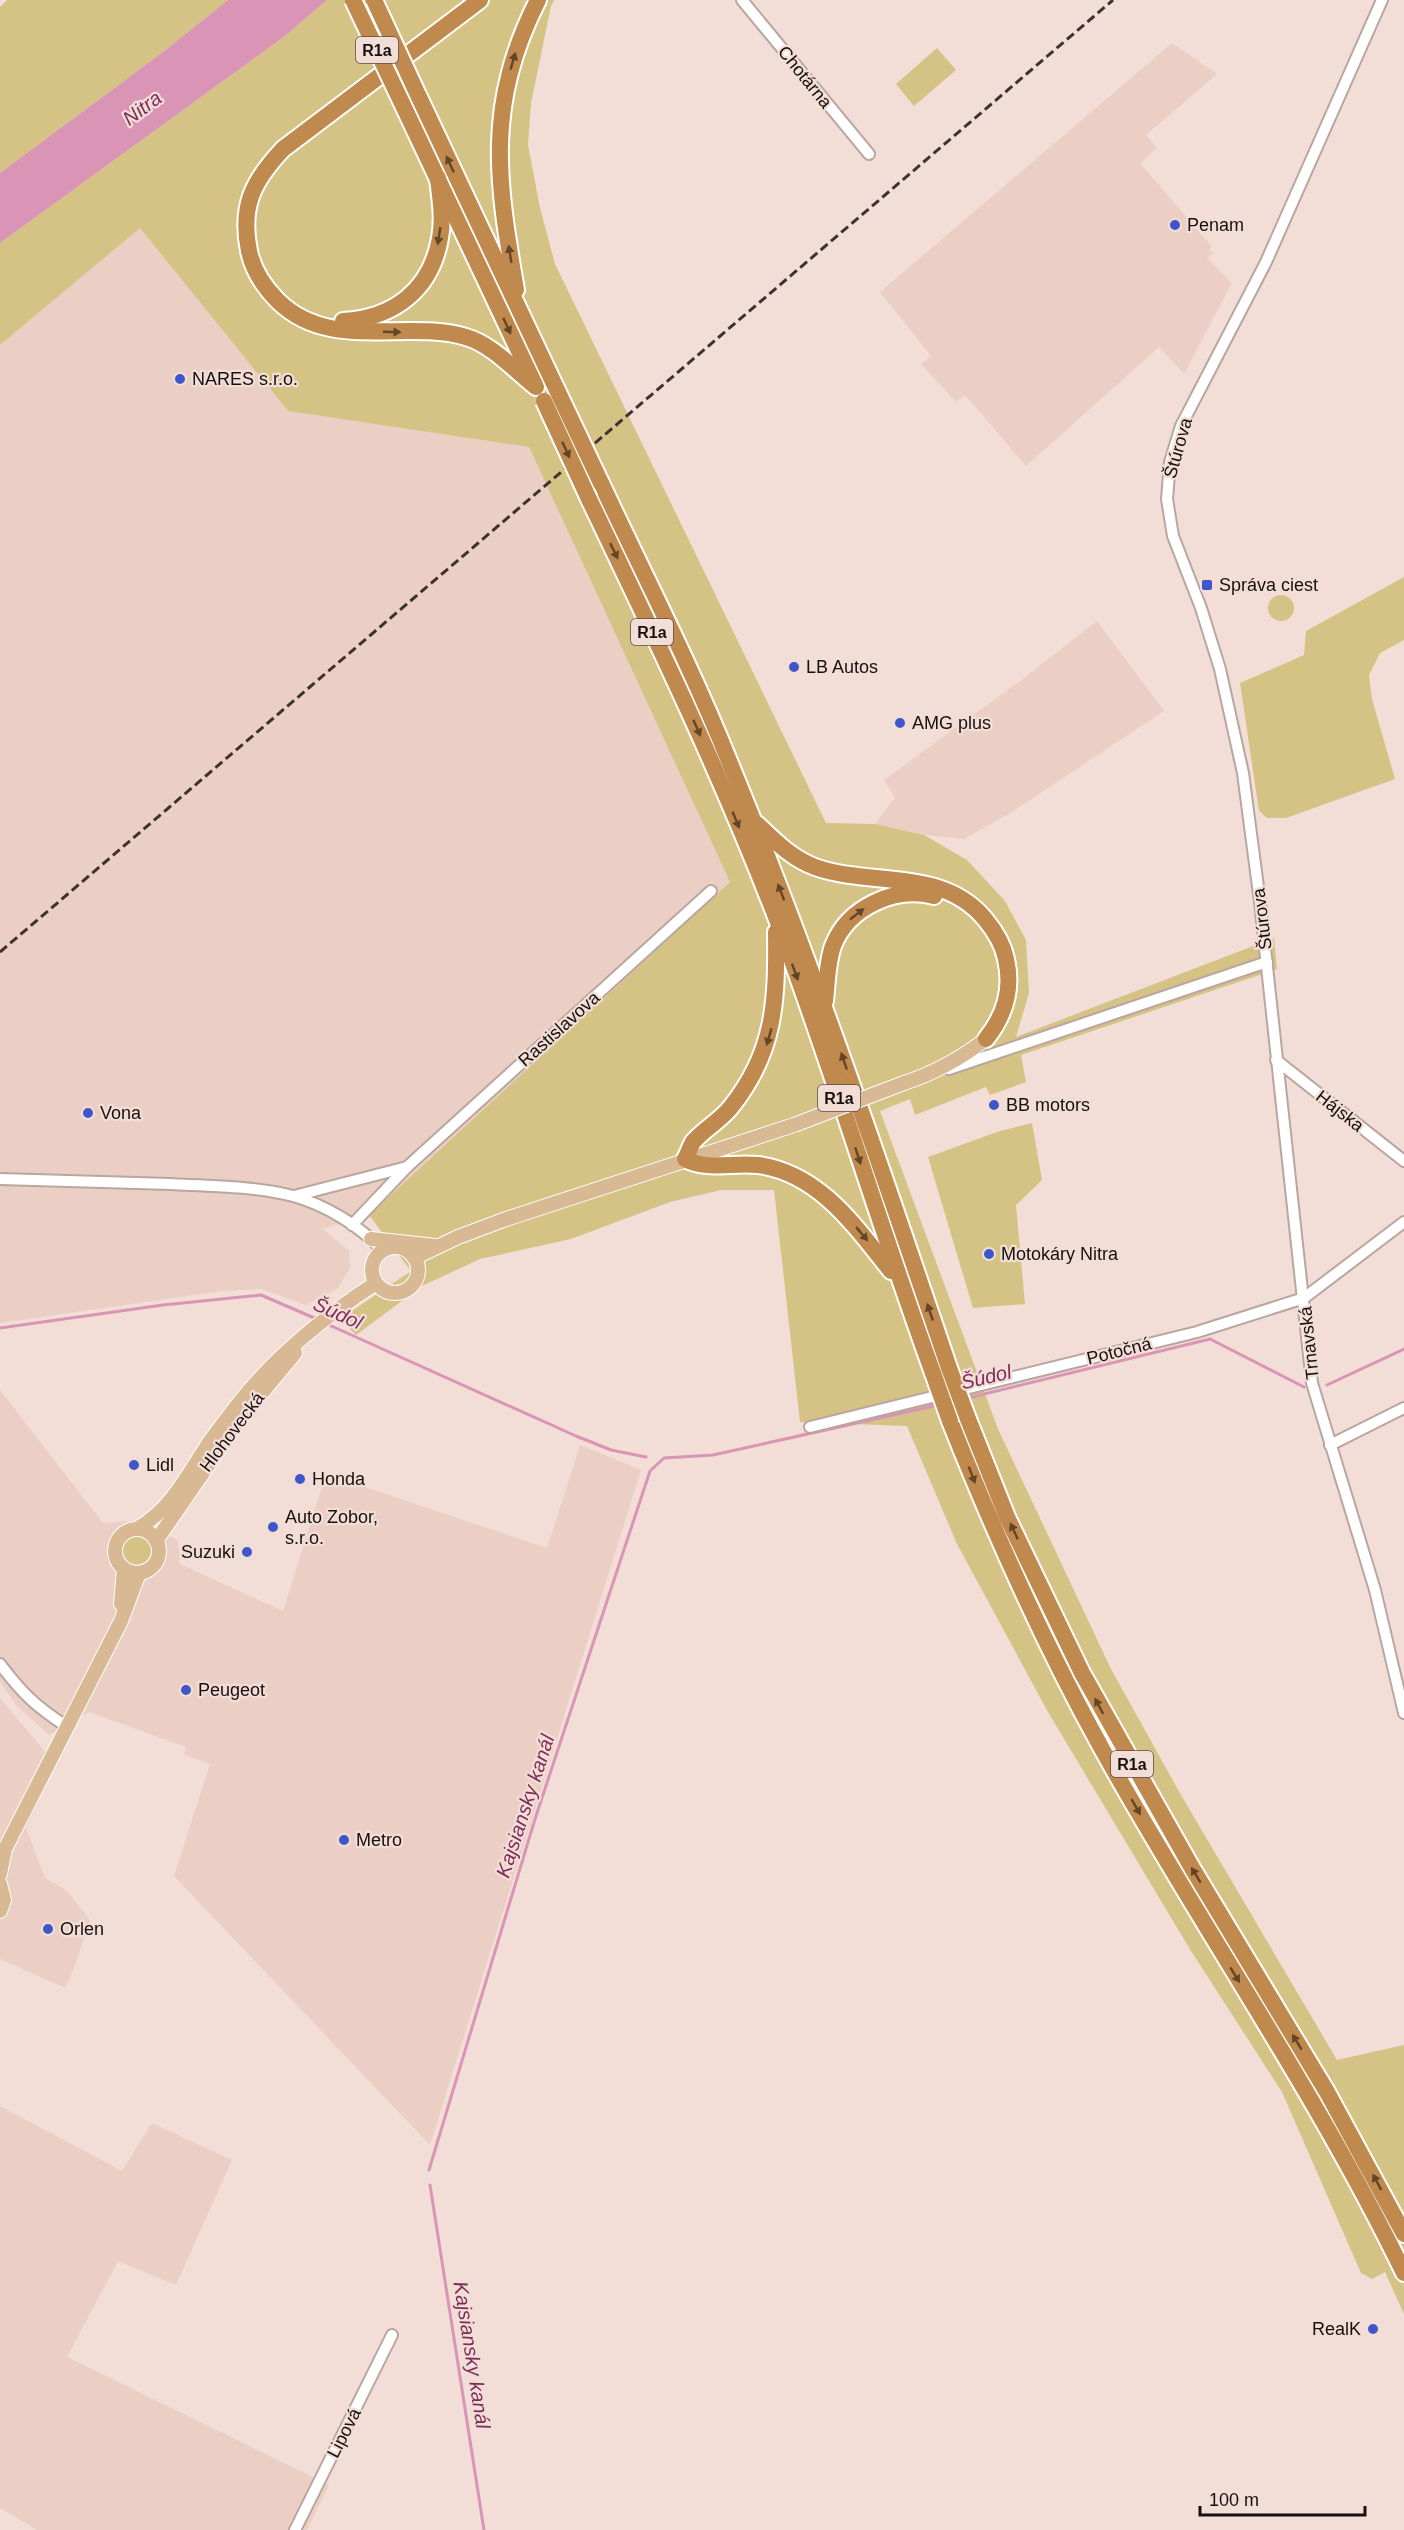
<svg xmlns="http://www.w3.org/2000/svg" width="1404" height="2530" viewBox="0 0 1404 2530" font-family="Arial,sans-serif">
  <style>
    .built { fill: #ebcfc5 }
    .green { fill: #d5c385 }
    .water { fill: #da94b6 }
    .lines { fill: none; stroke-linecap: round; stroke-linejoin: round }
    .stream { stroke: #da94b6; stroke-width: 3 }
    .minor-casing { stroke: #b9a69f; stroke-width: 14 }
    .major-casing { stroke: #fff; stroke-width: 16 }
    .highway-casing { stroke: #fff; stroke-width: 20 }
    .minor { stroke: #fff; stroke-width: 10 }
    .major { stroke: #d9b894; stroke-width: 14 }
    .highway { stroke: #c0894d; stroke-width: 16 }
    .rail { stroke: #3c3330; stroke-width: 3; stroke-dasharray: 9 4.5; stroke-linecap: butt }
    .major-bridge-casing { stroke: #fff; stroke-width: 16; stroke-linecap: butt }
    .highway-bridge-casing { stroke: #fff; stroke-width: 20; stroke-linecap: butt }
    .major-bridge { stroke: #d9b894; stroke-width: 14 }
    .highway-bridge { stroke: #c0894d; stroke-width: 16 }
    .oneway { fill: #63462a }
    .poi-dot { fill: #3e56c9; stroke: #f2ded6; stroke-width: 2 }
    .labels { text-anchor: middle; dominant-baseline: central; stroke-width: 4.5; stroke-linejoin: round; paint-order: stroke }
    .shield { fill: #f2ded6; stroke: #594e4a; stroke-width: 1.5 }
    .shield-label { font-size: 16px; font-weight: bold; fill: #17100e }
    .street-label { font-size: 18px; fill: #17100e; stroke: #f2ded6 }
    .poi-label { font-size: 18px; fill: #17100e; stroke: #f2ded6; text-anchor: start }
    .water-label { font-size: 20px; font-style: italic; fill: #7e2c5b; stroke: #f2ded6 }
  </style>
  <rect width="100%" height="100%" fill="#f2ded6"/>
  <g class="built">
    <path d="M1172,43L1217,74L1146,135L1157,148L1140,163L1212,247L1210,249L1213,253L1207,258L1232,283L1184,374L1159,347L1026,466L965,395L956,402L921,364L931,356L880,292Z"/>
    <path d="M140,227L288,411L529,447L730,882L369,1215L323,1229L349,1251L350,1268L338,1288L306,1305L261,1289L222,1291L0,1323V345Z"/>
    <path d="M1097,621L1164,711L1012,812L964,839L924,835L875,824L895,797L884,780L1020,681Z"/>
    <path d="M0,1390L103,1523L144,1520L178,1541L180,1564L283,1611L326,1474L547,1548L580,1445L641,1470L430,2145L174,1876L210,1764L184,1755L186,1747L89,1712L49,1735L16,1705L0,1682Z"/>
    <path d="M0,1698L56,1765L26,1828L45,1878L66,1890L90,1920L76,1963L65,1988L0,1959Z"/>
    <path d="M0,2106L122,2171L152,2123L232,2160L176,2285L118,2261L67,2357L329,2485L307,2530H37L0,2508Z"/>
  </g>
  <g class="green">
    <path d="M7,0H228L163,52L0,173V7Z"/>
    <path d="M327,0H554L551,6L531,103L528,145L540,208L555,264L826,823L875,824L924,835L967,860L1005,901L1026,940L1029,993L1016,1037L1274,938L1277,969L1021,1055L1026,1082L990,1095L986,1087L915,1115L910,1099L880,1111L998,1429L1111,1669L1181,1795L1337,2060L1404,2045V2314L1385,2272L1372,2279L1361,2273L1282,2092L1191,1951L1048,1712L957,1544L907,1426L800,1422L774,1190H721L670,1202L571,1239L480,1259L422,1286L356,1335L340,1319L411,1271L369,1215L730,882L529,447L288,411L140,228L0,345V243L285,36Z"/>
    <path d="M937,48L956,70L914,106L896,84Z"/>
    <path d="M1404,577V640L1380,653L1369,675L1372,699L1395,779L1286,818H1267L1259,811L1240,683L1304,655L1306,631Z"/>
    <circle cx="1281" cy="608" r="13"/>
    <path d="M1032,1123L1042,1180L1016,1205L1025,1304L973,1308L928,1157L997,1132Z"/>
    <circle cx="137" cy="1550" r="14"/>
  </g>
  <path class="water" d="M228,0H327L285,36L0,243V173L163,52Z"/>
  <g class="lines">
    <g class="stream">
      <path d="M327,1324L576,1436L611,1450L646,1457"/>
      <path d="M0,1328L163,1305L261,1295L319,1320"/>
      <path d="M1327,1385L1404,1349"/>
      <path d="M968,1398L1210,1339L1304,1387"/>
      <path d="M429,2170L535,1819L650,1471L664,1458L713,1455L938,1405"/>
      <path d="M430,2185L484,2530"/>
    </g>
    <g class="minor-casing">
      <g id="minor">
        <path d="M742,0L869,154"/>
        <path d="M1382,0L1266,262L1181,426L1170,462L1167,499L1173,536L1201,608L1220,669L1243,773L1260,902L1312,1383L1375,1590L1404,1713"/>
        <path d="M1276,1060L1404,1161"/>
        <path d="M949,1069L1267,962"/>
        <path d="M0,1179C57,1181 113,1182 170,1184C211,1186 254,1186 293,1196C326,1205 360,1226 383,1251"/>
        <path d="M294,1196L407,1167"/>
        <path d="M352,1225L407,1167L711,891"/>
        <path d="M810,1427L1197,1332L1304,1298L1404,1222"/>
        <path d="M1330,1445L1404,1408"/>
        <path d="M0,1664C22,1693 35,1706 66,1726"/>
        <path d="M295,2530L392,2335"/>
      </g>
    </g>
    <g class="major-casing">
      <g id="major">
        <path d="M904,1083C935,1073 960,1059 986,1039"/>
        <path d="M371,1239L435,1246"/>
        <circle cx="395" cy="1270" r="23"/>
        <path d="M414,1258L458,1237L506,1219L794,1125"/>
        <path d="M138,1528C171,1509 187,1476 208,1444C217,1431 228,1417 238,1404C276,1356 325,1316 376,1283"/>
        <circle cx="137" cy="1551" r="22"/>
        <path d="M156,1541L238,1422L295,1353"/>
        <path d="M121,1604L124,1569"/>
        <path d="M0,1874L5,1849L121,1621L139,1573"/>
        <path d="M0,1884L4,1900L0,1911"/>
      </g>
    </g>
    <g class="highway-casing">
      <g id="highway">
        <path d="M480,0L283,149C253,181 240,206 249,251C253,270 264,287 278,301C330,352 404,319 466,337C493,345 514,370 536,387"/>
        <path d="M418,95L556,388"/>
        <path d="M401,101L535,385"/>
        <path d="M516,290C497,180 485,105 538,0"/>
        <path d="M343,321C394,318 431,290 440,238C444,218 440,197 438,178"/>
        <path d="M601,483C644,575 691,666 729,761C811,960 880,1164 949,1368"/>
        <path d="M589,499C655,637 721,774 776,917C833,1068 878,1222 933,1373"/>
        <path d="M757,824C775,841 791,858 815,867C871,887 942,867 985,919C995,931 1003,944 1006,959C1013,990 1005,1015 986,1039"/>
        <path d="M776,932C777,1001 775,1052 731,1107C720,1121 704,1129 693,1142C690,1147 688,1154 685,1159C709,1171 731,1162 758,1165C819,1173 855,1226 891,1271"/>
        <path d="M825,1001C827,983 827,963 833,946C848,907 895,886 934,896"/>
        <path d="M968,1419L1007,1517L1082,1673L1192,1868L1327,2092L1404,2234"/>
        <path d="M950,1421C994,1532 1043,1642 1101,1747C1199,1924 1316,2091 1404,2273"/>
      </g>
    </g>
    <use href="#minor" class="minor"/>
    <use href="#major" class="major"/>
    <use href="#highway" class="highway"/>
    <path class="rail" d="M0,952L1113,0"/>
    <g class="major-bridge-casing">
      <path id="major-bridge" d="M794,1125L904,1083"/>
    </g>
    <g class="highway-bridge-casing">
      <g id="highway-bridge">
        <path d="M353,0L401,101"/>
        <path d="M374,0L418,95"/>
        <path d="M556,388L601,483"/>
        <path d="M544,401L589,499"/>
        <path d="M949,1368L968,1419"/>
        <path d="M933,1373L950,1421"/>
      </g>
    </g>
    <use href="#major-bridge" class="major-bridge"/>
    <use href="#highway-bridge" class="highway-bridge"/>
  </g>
  <defs><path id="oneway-solid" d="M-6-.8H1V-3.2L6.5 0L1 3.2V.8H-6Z" transform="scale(1.5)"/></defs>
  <g class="oneway">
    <use href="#oneway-solid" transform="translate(513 61) rotate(-74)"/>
    <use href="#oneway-solid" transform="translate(450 164) rotate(-115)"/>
    <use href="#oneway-solid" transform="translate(439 236) rotate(99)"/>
    <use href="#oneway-solid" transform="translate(510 254) rotate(-99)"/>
    <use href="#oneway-solid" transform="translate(507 326) rotate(65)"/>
    <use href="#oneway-solid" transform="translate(392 332) rotate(2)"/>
    <use href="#oneway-solid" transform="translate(566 450) rotate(65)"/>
    <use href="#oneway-solid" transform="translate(614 551) rotate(64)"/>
    <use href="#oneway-solid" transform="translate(697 728) rotate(66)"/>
    <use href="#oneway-solid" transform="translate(736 820) rotate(67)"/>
    <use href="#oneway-solid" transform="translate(781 892) rotate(-111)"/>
    <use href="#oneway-solid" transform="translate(857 914) rotate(-38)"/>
    <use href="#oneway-solid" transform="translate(795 972) rotate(70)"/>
    <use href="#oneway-solid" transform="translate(769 1037) rotate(106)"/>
    <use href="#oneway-solid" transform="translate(844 1061) rotate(-109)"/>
    <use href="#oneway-solid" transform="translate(858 1156) rotate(72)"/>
    <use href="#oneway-solid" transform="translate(862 1234) rotate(50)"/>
    <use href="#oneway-solid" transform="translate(930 1312) rotate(-109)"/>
    <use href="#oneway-solid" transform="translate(972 1475) rotate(69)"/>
    <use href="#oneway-solid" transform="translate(1014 1531) rotate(-115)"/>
    <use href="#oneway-solid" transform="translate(1099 1706) rotate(-118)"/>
    <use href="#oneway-solid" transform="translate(1136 1807) rotate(60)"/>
    <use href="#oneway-solid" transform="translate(1196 1875) rotate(-121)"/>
    <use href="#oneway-solid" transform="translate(1235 1975) rotate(59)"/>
    <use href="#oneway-solid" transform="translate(1297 2042) rotate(-121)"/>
    <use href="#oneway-solid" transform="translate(1377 2182) rotate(-118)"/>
  </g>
  <g class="poi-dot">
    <circle cx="1175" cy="225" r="6"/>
    <circle cx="180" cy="379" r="6"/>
    <rect x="1201" y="579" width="12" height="12" rx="3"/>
    <circle cx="794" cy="667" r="6"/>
    <circle cx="900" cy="723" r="6"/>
    <circle cx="994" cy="1105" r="6"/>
    <circle cx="88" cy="1113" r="6"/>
    <circle cx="989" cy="1254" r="6"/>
    <circle cx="134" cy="1465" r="6"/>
    <circle cx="300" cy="1479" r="6"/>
    <circle cx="273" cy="1527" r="6"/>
    <circle cx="247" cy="1552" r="6"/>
    <circle cx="186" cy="1690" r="6"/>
    <circle cx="344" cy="1840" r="6"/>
    <circle cx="48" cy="1929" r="6"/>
    <circle cx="1373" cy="2329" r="6"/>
  </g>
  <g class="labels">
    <g class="shield">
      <rect x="356" y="37" width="42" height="26" rx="4.5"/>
      <rect x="631" y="619" width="42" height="26" rx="4.5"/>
      <rect x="818" y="1085" width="42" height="26" rx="4.5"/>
      <rect x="1111" y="1751" width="42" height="26" rx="4.5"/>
    </g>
    <g class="shield-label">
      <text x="377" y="50">R1a</text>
      <text x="652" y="632">R1a</text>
      <text x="839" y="1098">R1a</text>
      <text x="1132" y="1764">R1a</text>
    </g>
    <g class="street-label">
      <text transform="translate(805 77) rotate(51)">Chotárna</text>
      <text transform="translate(1178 448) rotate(-74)">Štúrova</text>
      <text transform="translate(1262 919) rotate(-97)">Štúrova</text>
      <text transform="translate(559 1029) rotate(-42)">Rastislavova</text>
      <text transform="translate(1340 1111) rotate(38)">Hájska</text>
      <text transform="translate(1309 1343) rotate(-96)">Trnavská</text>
      <text transform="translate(1119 1351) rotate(-14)">Potočná</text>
      <text transform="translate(232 1432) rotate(-53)">Hlohovecká</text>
      <text transform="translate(344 2433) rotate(-63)">Lipová</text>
    </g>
    <g class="poi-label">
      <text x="1187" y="225">Penam</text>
      <text x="192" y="379">NARES s.r.o.</text>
      <text x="1219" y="585">Správa ciest</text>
      <text x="806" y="667">LB Autos</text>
      <text x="912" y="723">AMG plus</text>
      <text x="1006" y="1105">BB motors</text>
      <text x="100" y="1113">Vona</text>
      <text x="1001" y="1254">Motokáry Nitra</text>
      <text x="146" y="1465">Lidl</text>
      <text x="312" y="1479">Honda</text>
      <text x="285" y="1517">Auto Zobor,<tspan x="285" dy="21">s.r.o.</tspan></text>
      <text x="235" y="1552" text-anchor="end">Suzuki</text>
      <text x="198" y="1690">Peugeot</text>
      <text x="356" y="1840">Metro</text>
      <text x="60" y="1929">Orlen</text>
      <text x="1361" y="2329" text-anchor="end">RealK</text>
    </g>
    <g class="water-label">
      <text transform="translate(142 108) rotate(-37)">Nitra</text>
      <text transform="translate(338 1313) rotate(24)">Šúdol</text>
      <text transform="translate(986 1377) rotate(-13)">Šúdol</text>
      <text transform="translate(525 1806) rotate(-72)">Kajsiansky kanál</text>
      <text transform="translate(472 2355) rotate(81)">Kajsiansky kanál</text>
    </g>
  </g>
  <path d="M1200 2506v9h165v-9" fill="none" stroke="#17100e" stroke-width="3"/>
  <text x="1209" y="2506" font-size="18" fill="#17100e" stroke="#f2ded6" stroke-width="4.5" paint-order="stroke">100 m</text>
</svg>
